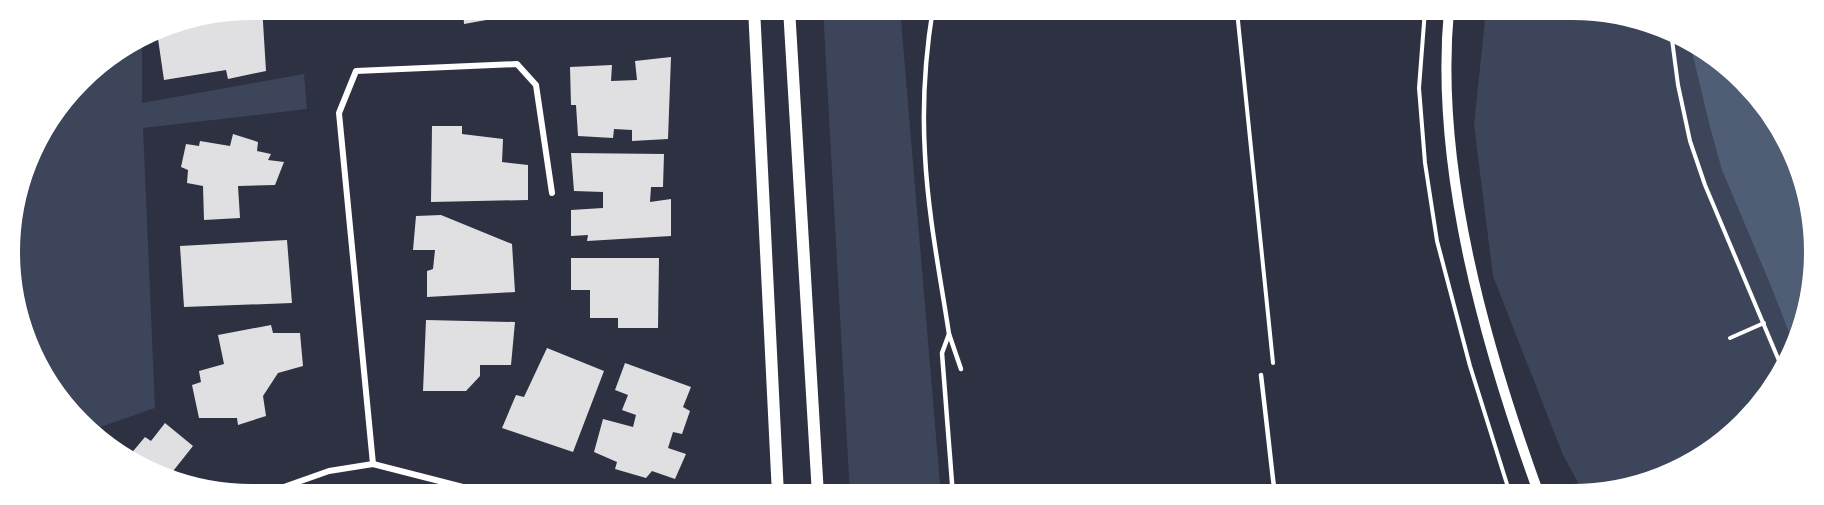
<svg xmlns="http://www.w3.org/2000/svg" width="1824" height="505" viewBox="0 0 1824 505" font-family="Literata,serif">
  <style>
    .green { fill: #3c4559 }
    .water { fill: #4f5d75 }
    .building { fill: #e0e0e3 }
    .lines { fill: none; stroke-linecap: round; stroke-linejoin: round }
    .path { stroke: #fff; stroke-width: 4 }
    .service { stroke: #fff; stroke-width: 4.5 }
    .minor { stroke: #fff; stroke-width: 6 }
    .tertiary { stroke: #fff; stroke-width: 10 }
    .secondary { stroke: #fff; stroke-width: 12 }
    .rim { fill: none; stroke: #fff; stroke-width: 8 }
  </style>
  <rect width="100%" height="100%" fill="#2d3142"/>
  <g class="green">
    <path d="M823,8H900L941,496H850Z"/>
    <path d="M1486,10L1619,11L1708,47L1776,115L1813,204V300L1785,375L1734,438L1680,474L1603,497H1586L1563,455L1493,276L1474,125Z"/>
    <path d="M142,35V103L304,74L307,109L143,128L155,408L89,431L57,403L14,317L7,236L31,144L90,67Z"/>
  </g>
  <path class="water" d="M1692,41L1708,47L1776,115L1813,204V300L1795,348L1771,286L1722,170L1710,127L1693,56Z"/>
  <g class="building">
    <path d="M252,6H262L266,71L228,79L226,70L164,80L157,32L197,24V17Z"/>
    <path d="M403,7H419L404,11Z"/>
    <path d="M463,7H502L503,17L464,24Z"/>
    <path d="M560,7H605L606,10L589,12L588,9L561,13Z"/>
    <path d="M671,57L668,139L632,141V130L614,129L613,138L578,136L576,105H571L570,67L612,65L611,81L637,80L635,61Z"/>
    <path d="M432,126H462V134L503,139L502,162L528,165V200L431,202Z"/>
    <path d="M233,134L258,142L257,151L271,154L268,160L284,162L275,185L238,186L240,218L204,220L203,186L187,183L188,170L181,167L186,144L199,146L200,141L230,146Z"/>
    <path d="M571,153L664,154L663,187H651L650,202L671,199V236L587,241L588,235L571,236V210L603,208V192L574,191Z"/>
    <path d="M441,215L512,244L515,292L427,297V271L433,269L435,250H413L416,216Z"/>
    <path d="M287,240L292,303L184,307L180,246Z"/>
    <path d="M571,258H659L658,328H618V318H590V290H571Z"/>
    <path d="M426,320L515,322L511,365H480V376L466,391H423Z"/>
    <path d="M271,325L273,333H300L303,366L278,373L263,396L266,416L238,425L237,418H199L192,385L201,382L199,371L224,364L218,335Z"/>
    <path d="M547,348L604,371L573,452L502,428L516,395L524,397Z"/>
    <path d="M625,363L691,387L683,407L690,411L682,434L673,432L668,448L686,454L675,479L652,471L646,478L615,469L617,462L594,452L603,419L633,427L636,415L622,410L628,395L615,390Z"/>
    <path d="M165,423L193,446L166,480L129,466L124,462L145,437L151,441Z"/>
  </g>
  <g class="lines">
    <g class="path">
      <path d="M1425,10L1419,88L1425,163L1437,241L1470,366L1511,497"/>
      <path d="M1237,11L1273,363"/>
      <path d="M1671,32L1678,85L1690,141L1705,185L1785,375"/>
      <path d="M1730,338L1764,323"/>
    </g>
    <g class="service">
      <path d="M933,8C925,57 922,106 925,155C928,215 940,275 949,334L942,353L953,496"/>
      <path d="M949,334L961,369"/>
      <path d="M1261,375L1275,496"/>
    </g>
    <g class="minor">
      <path d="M373,464L339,113L356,71L517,64L536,85L552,193"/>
      <path d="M264,494L329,471L373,464L494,495"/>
    </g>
    <path class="tertiary" d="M1449,10C1434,169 1486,349 1540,497"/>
    <g class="secondary">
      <path d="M754,8L778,495"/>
      <path d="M789,8L818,495"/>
    </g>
  </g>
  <path d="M0 0H1824V505H0ZM252 16H1572A236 236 0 0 1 1808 252V252A236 236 0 0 1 1572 488H252A236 236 0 0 1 16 252V252A236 236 0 0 1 252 16Z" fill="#fff" fill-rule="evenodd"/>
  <path class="rim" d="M252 16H1572A236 236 0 0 1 1808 252V252A236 236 0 0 1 1572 488H252A236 236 0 0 1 16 252V252A236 236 0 0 1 252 16Z"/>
</svg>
